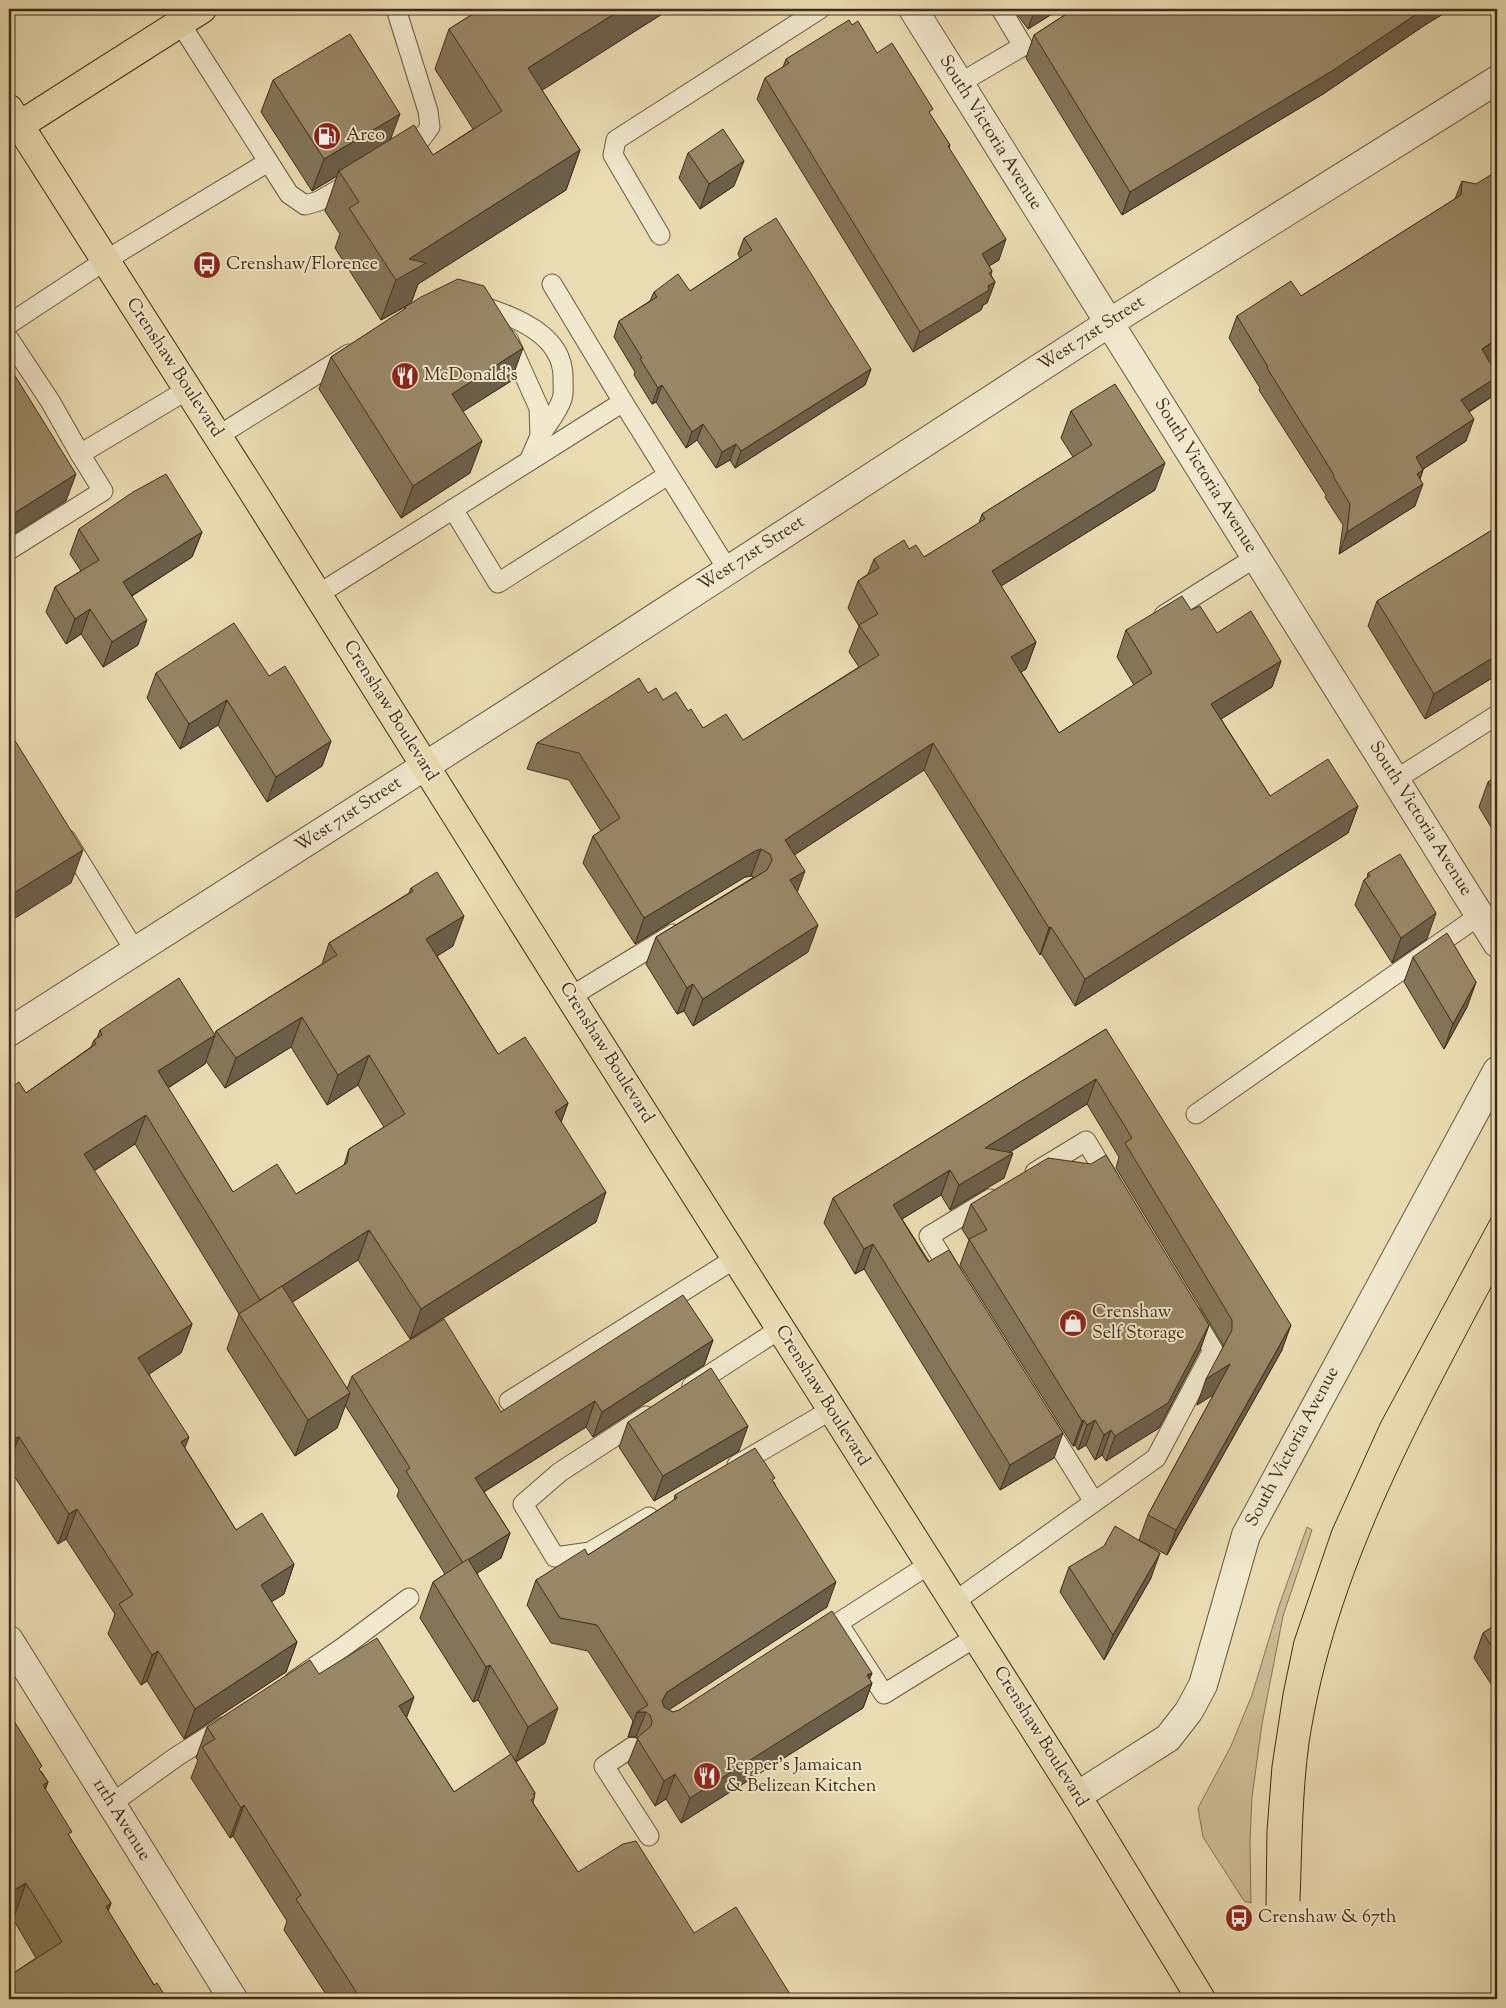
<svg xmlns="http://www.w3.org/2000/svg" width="1506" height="2008" viewBox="0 0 1506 2008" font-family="'Sorts Mill Goudy',serif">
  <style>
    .green { fill: #cdbe98; stroke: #877658 }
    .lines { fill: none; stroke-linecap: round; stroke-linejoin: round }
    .lane-casing { stroke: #6b593e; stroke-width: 21 }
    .street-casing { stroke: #6b593e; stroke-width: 30 }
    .primary-casing { stroke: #412d17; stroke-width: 30 }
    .lane { stroke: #f1e8cd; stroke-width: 19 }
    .street { stroke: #f1e8cd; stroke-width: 28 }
    .primary { stroke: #eadcb2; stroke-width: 28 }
    .tram { stroke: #412d17; stroke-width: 1 }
    .wall { fill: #847559; stroke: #412d17; fill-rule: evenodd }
    .shaded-wall { fill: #6b5f49; stroke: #412d17 }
    .building { fill: #998868; stroke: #412d17 }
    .labels { text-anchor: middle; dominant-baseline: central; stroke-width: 4; stroke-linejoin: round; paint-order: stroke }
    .street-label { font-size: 18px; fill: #412d17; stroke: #f1e8cd }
    .poi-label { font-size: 18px; fill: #412d17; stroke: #f1e8cd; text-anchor: start }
  </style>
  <rect width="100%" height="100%" fill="#eadcb2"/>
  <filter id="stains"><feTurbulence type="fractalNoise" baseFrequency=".004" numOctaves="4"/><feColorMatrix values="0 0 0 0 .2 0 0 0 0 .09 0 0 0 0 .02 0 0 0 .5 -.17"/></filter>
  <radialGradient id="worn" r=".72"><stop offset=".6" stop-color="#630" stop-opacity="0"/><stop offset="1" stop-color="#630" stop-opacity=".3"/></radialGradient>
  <path class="green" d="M1307,1527L1312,1530L1283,1616L1262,1724L1252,1797L1250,1841L1251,1903L1244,1901L1203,1837L1198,1808L1231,1746L1252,1695L1279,1606Z"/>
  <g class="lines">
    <g class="lane-casing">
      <g id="lane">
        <path d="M396,9L428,111L430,127L421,139L402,151"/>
        <path d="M180,23L289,194L305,205L319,201L353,181"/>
        <path d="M960,83L1023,46L1001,9"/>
        <path d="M660,235L613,155L616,140L820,9"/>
        <path d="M552,284L623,402L728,570"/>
        <path d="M479,305C514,317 565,334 563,380C563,386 564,394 562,399C558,412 547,424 540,436"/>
        <path d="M9,324L106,260L268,162"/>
        <path d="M9,339L50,401L80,454"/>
        <path d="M508,339L539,408L540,436L529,461"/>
        <path d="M218,436L349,354"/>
        <path d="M453,509L498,583L668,475"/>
        <path d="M9,550L103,491L80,454L187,390"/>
        <path d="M317,595L623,402"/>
        <path d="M1164,615L1256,557"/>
        <path d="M1395,780L1497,715"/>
        <path d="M66,839L135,951"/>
        <path d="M570,997L673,934"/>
        <path d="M1196,1114L1480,915"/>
        <path d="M1035,1172L1086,1141L1110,1181"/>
        <path d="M954,1277L929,1236L990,1199"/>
        <path d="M692,1386L780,1329"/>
        <path d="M509,1401L736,1258"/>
        <path d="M646,1416L560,1472L523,1504L555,1557L590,1552L649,1517"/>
        <path d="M1045,1423L1094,1502"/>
        <path d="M737,1465L831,1410"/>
        <path d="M930,1564L838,1623L884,1694L976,1637"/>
        <path d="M954,1602L1156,1458L1213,1350L1192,1315"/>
        <path d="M294,1681L342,1648L409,1598"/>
        <path d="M632,1747L604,1766L649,1836"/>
        <path d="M111,1804L176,1757L223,1727"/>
      </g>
    </g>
    <g class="street-casing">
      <g id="street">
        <path d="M913,9L1497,943"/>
        <path d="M9,1032L519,706L1109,323L1497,80"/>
        <path d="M9,1640L233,1999"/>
        <path d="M1077,1796L1168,1738L1189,1711L1203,1685L1246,1535L1497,1071"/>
      </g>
    </g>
    <g class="primary-casing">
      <g id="primary">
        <path d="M9,109L257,498L570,997L1077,1796L1201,1999"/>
        <path d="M9,132L202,9"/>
      </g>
    </g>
    <use href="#lane" class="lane"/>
    <use href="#street" class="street"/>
    <use href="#primary" class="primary"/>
    <g class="tram">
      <path d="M1300,1901C1302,1848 1302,1795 1309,1743C1335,1573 1418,1426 1497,1276"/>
      <path d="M1266,1905L1267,1831L1272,1766L1283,1694L1294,1641L1332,1530L1381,1422L1497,1207"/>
    </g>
  </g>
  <g class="wall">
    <path d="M481,9H670L542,90L580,150L566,190L418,284L411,303L511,381L463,411L470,473L401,518L319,389L331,357L404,310L405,307L381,320L335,248L340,234L325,211L337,176L312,191L261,112L273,80L390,140L433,155L473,129L435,69L449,29Z"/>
    <path d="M1013,9H1060L1028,29Z"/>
    <path d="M1074,9H1451L1425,25L1323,94L1122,215L1026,58L1034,35Z"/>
    <path d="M852,25L931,116L950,145L949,148L999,260L989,266L992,271L991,275L995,282L987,303L983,305L981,310L913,352L757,99L765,78L783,67L786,59Z"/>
    <path d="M688,153L734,186L700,209L679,178Z"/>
    <path d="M1462,181L1489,361L1497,375V378L1490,398L1469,412L1466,441L1423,469V470L1420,479L1415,506L1339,554L1343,525L1325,497L1326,495L1259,390L1260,388L1229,338L1237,316L1301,296L1455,199Z"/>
    <path d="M744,238L871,369L865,385L735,468L730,460L716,468L697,440L686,448L656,402L652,404L634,375L635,372L614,337L619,321L650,301L654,292L690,291L740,258L738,254Z"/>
    <path d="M1071,411L1155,490L1001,586L1036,642L1026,669L1021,672L1059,733L1134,685L1117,657L1126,630L1191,610L1217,633L1281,661L1272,687L1221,719L1270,796L1358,806L1348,833L1075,1006L1041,953L1040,955L924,770L794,855L797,892L808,952L693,1026L684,1011L677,1014L646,964L656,937L754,877L751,876L745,877L635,944L583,863L593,836L601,831L569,780L527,769L537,743L648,693L688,711L703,728L743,740L745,739L859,667L849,652L859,626L848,608L858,581L868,574L874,559L909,549L924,557L979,523L982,514L1073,457L1061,438Z"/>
    <path d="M1497,527V675L1425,719L1368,626L1377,601Z"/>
    <path d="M79,529L202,532L192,557L132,596L138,645L103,667L81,634L66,644L46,612L55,587L81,571L70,554Z"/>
    <path d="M156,673L269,676L331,741L322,766L267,802L218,725L180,749L147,698Z"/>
    <path d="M1497,776V837L1479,807L1488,782Z"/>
    <path d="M1368,873L1427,939L1392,963L1355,905L1364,880L1367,878Z"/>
    <path d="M411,888L453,946L437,956L498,1054L568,1103L561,1122L596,1222L410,1339L358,1260L292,1302L347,1389L352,1376L501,1412L713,1340L704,1365L593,1437L586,1427L484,1492L510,1533L501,1558L477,1573L545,1743L516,1762L535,1793L533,1803L578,1872L694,1933L793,1999H329L284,1930L287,1921L233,1836L230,1838L191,1778L198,1760L196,1758L207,1727L319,1674L407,1718L454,1792L511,1755L478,1700L473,1702L420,1618L433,1582L445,1574L397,1496L399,1490L345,1405L337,1428L295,1456L227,1349L239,1314L135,1144L94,1171L192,1324L181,1353L149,1374L185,1448L236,1530L294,1564L284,1594L271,1602L297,1642L286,1672L184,1739L147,1681L141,1685L108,1634L115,1614L66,1539L58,1544L9,1468V1089L26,1093L91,1047L94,1040L97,1038L100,1030L215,1034L216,1031L322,964L329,943L409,893ZM291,1047L327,1105L358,1085L384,1127L349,1149L344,1165L296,1194L233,1192L168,1088L205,1064L206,1061L225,1088Z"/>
    <path d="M1413,957L1476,982L1467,1007L1444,1049L1404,982Z"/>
    <path d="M1106,1029L1282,1350L1167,1555L1139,1540L1148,1515L1214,1394L1197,1405L1223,1348V1345L1116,1168L1119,1157L1087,1104L1010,1152L1004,1178L950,1210L941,1195L902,1219L1054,1458L1000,1490L864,1269L855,1274L824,1223L833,1198Z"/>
    <path d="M971,1204L1209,1325L1200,1350L1159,1428L1106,1461L1102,1455L1095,1460L1086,1445L1078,1450L1075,1445L1073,1446L960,1265L969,1240L962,1229Z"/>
    <path d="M628,1422L739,1451L654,1501L619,1447Z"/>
    <path d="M774,1482L827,1607L668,1710L673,1712L872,1673L869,1679L872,1683L863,1708L681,1823L666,1799L655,1806L628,1763L638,1738L636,1737H628L633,1721L588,1651L551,1643L527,1605L536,1580L588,1555L674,1500L675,1495Z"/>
    <path d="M1069,1567L1151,1578L1104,1660L1060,1592Z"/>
    <path d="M1497,1624V1693L1474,1658L1483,1633Z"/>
    <path d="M41,1771L48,1782L45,1789L70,1838L111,1903L108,1911L154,1985L167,1999H9V1976L36,1958L13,1919Z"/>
  </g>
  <g class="shaded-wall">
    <path d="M622,9H670L514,108L528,68Z"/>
    <path d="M1035,9H1060L1028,29Z"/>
    <path d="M1424,9H1451L1425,25L1323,94L1122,215L1130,192Z"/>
    <path d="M400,114L388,146L339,171L337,176L312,191L324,159Z"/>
    <path d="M580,150L566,190L418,284L411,303L381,320L396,280L409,259Z"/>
    <path d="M744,161L734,186L700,209L709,184Z"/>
    <path d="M1006,239L999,260L974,275L982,254Z"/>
    <path d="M995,282L987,303L983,305L981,310L913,352L920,332Z"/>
    <path d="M1497,339V357L1474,371L1482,349Z"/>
    <path d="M523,348L511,381L440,426L452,394Z"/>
    <path d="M871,369L865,385L735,468L741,451Z"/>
    <path d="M1497,377L1490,398L1453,421L1461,400Z"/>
    <path d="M662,385L656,402L652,404L658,388Z"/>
    <path d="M1474,419L1466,441L1408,479L1416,457Z"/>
    <path d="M703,424L697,440L686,448L692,432Z"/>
    <path d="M482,441L470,473L401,518L413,486Z"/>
    <path d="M736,444L730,460L716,468L722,452Z"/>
    <path d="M1165,463L1155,490L982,598L992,571Z"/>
    <path d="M1423,470L1417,488L1423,484L1415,506L1339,554L1347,532L1417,474Z"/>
    <path d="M76,474L66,501L9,537V518L13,514Z"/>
    <path d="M202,532L192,557L114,607L123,582Z"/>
    <path d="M90,609L81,634L66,644L75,619Z"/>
    <path d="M147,620L138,645L103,667L112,642Z"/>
    <path d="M1036,642L1026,669L1002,684L1011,657Z"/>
    <path d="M1497,655V675L1425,719L1434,694Z"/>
    <path d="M1281,661L1272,687L1202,731L1211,704Z"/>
    <path d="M227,700L218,725L180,749L189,724Z"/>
    <path d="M331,741L322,766L267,802L276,777Z"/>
    <path d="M933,743L924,770L776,867L785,840Z"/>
    <path d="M1358,806L1348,833L1075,1006L1085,979Z"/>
    <path d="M761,849L751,876L745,877L635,944L644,918L755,851Z"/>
    <path d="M83,850L71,883L9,922V896Z"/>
    <path d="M805,871L795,898L790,880Z"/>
    <path d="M1436,913L1427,939L1392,963L1401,938Z"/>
    <path d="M464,916L453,946L416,969L426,939Z"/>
    <path d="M818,925L808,952L693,1026L703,999Z"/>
    <path d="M1051,927L1041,953L1040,955L1049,928Z"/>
    <path d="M1476,982L1467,1007L1444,1049L1453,1024Z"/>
    <path d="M693,984L684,1011L677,1014L687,988Z"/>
    <path d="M302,1017L291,1047L225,1088L236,1058Z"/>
    <path d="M215,1035L205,1064L147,1101L158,1071Z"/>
    <path d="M369,1055L358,1085L327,1105L338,1075Z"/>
    <path d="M1096,1079L1087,1104L976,1173L985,1148Z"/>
    <path d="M568,1103L557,1133L555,1112Z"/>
    <path d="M146,1115L135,1144L73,1184L84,1154Z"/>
    <path d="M1013,1153L1004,1178L950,1210L959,1185Z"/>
    <path d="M950,1170L941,1195L884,1230L893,1205Z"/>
    <path d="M606,1192L596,1222L410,1339L421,1309Z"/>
    <path d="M369,1230L358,1260L249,1330L260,1300Z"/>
    <path d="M873,1244L864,1269L855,1274L864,1249Z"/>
    <path d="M192,1324L181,1353L128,1388L138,1358Z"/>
    <path d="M1209,1325L1200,1350L1159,1428L1106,1461L1115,1436Z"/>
    <path d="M1291,1325L1282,1350L1167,1555L1176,1530Z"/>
    <path d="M713,1340L704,1365L593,1437L602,1412Z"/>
    <path d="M1230,1364L1221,1390L1197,1405L1206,1379Z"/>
    <path d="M350,1393L337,1428L295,1456L308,1420Z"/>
    <path d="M595,1401L586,1427L466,1503L475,1478Z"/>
    <path d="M1084,1420L1075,1445L1073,1446L1082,1421Z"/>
    <path d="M1095,1420L1086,1445L1078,1450L1087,1425Z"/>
    <path d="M748,1426L739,1451L654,1501L663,1476Z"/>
    <path d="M1111,1430L1102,1455L1095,1460L1104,1435Z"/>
    <path d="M1063,1433L1054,1458L1000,1490L1010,1465Z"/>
    <path d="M19,1437L9,1463V1458L16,1438Z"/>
    <path d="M189,1437L178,1466L181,1442Z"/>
    <path d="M77,1509L66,1539L58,1544L69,1514Z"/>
    <path d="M510,1533L501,1558L454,1588L463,1563Z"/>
    <path d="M1160,1553L1151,1578L1104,1660L1113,1635Z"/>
    <path d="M294,1564L284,1594L250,1615L261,1585Z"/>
    <path d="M836,1582L827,1607L658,1717L662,1701L667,1692Z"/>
    <path d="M297,1642L286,1672L184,1739L195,1709Z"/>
    <path d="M158,1651L147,1681L141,1685L152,1655Z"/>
    <path d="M490,1665L478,1700L473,1702L486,1667Z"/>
    <path d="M872,1673L867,1686L872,1683L863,1708L681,1823L690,1798Z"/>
    <path d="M414,1697L403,1728L399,1706Z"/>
    <path d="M558,1708L545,1743L515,1762L528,1727Z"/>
    <path d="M637,1712H646L636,1737H628Z"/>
    <path d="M675,1774L666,1799L655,1806L664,1781Z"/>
    <path d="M48,1782L35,1818L43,1785Z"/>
    <path d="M244,1805L233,1836L230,1838L241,1808Z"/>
    <path d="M26,1883L13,1919L9,1921V1893Z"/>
    <path d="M111,1903L98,1939L106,1907Z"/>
  </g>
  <g class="building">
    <path d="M481,9H622L528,68L580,150L409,259L426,263L396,280L349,208L359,202L339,171L414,125L433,155L502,111L449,29Z"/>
    <path d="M1074,9H1424L1332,71L1130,192L1034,35Z"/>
    <path d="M849,20L852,25L858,21L877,53L892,43L933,109L929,112L950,145L948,146L1006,239L982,254L992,271L989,273L995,282L988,286L989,290L920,332L765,78L789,63L786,59Z"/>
    <path d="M350,34L400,114L324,159L273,80Z"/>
    <path d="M723,129L744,161L709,184L688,153Z"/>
    <path d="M1497,171V339L1482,349L1497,375V377L1461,400L1474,419L1416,457L1423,470L1417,474L1423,484L1347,532L1350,504L1333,476L1334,475L1267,368L1268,367L1237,316L1291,281L1301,296L1461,195L1462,181L1476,184Z"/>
    <path d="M776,218L871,369L741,451L736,444L722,452L703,424L692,432L662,385L658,388L640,359L642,358L619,321L657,297L654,292L678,274L690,291L752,250L744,238Z"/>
    <path d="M458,279L484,286L523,348L452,394L482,441L413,486L331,357L406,308L405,307L421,297Z"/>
    <path d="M9,366L76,474L13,514L9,518Z"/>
    <path d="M1115,384L1165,463L992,571L1036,642L1011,657L1059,733L1152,673L1126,630L1182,596L1191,610L1200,606L1217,633L1251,611L1281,661L1211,704L1270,796L1328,759L1358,806L1085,979L1051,927L1049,928L933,743L785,840L805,871L790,880L818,925L703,999L693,984L687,988L656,937L767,870L772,860L770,854L761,849L755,851L644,918L593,836L620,818L579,753L537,743L639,678L648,693L656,688L663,700L676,692L688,711L691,709L703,728L726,714L743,740L745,739L879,655L859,625L878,614L858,581L879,568L874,559L904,540L909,549L916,545L924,557L985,519L982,514L1092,445L1071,411Z"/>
    <path d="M166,474L202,532L123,582L147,620L112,642L90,609L75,619L55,587L99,560L79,529L133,492Z"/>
    <path d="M1497,527V655L1434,694L1377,601Z"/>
    <path d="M234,623L269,676L285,666L331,741L276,777L227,700L189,724L156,673Z"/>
    <path d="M9,731L83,850L9,896Z"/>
    <path d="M1497,776V797L1488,782Z"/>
    <path d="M1400,854L1436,913L1401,938L1364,880L1370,876L1368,873Z"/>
    <path d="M437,872L464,916L426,939L498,1054L525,1037L568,1103L555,1112L606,1192L421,1309L369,1230L260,1300L146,1115L84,1154L192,1324L138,1358L189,1437L181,1442L236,1530L262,1513L294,1564L261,1585L297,1642L195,1709L158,1651L152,1655L119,1604L133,1595L77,1509L69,1514L19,1437L16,1438L9,1427V1089L19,1082L26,1093L96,1044L94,1040L102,1035L100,1030L179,978L215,1035L158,1071L233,1192L277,1164L296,1194L347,1163L349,1149L405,1114L369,1055L338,1075L302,1017L236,1058L216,1031L337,955L329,943L413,891L411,888Z"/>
    <path d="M1447,933L1476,982L1453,1024L1413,957Z"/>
    <path d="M1106,1029L1291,1325L1176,1530L1148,1515L1230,1364L1206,1379L1232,1330V1320L1125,1143L1132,1138L1096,1079L985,1148L1013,1153L959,1185L950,1170L893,1205L928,1262L949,1250L1063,1433L1010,1465L873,1244L864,1249L833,1198Z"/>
    <path d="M1106,1155L1209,1325L1168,1403L1115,1436L1111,1430L1104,1435L1095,1420L1087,1425L1084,1420L1082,1421L969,1239L987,1230L971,1204L1048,1158L1091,1164Z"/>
    <path d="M282,1286L350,1393L308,1420L239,1314Z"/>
    <path d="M683,1295L713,1340L602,1412L595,1401L475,1478L510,1533L463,1563L406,1471L410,1468L352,1376L444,1319L501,1412Z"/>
    <path d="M711,1368L748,1426L663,1476L628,1422Z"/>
    <path d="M755,1448L775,1478L772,1480L796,1518L836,1582L667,1692L662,1701L664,1707L673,1712L679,1710L832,1611L872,1673L867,1675L872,1683L690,1798L675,1774L664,1781L637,1738L651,1726L652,1721L650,1715L646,1712H637L648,1705L597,1625L560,1618L536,1580L585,1549L588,1555L677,1498L675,1495Z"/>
    <path d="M1115,1526L1160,1553L1113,1635L1069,1567L1104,1546Z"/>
    <path d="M468,1559L558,1708L528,1727L490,1665L486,1667L433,1582Z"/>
    <path d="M1497,1624V1655L1483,1633Z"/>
    <path d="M377,1638L414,1697L399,1706L454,1792L511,1754L535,1793L533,1794L535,1797L531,1800L578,1872L623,1844L636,1841L694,1933L736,1907L793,1999H570L568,1996L562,1999H359L355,1990L296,1899L301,1895L244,1805L241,1808L202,1747L215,1739L207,1727L310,1660L319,1674Z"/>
    <path d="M9,1713L42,1766L39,1769L48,1782L43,1785L72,1832L68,1834L111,1903L106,1907L154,1985L157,1983L167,1999H16L9,1988V1976L62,1942L26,1883L9,1893Z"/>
  </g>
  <defs>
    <g id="fuel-disc" transform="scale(1.4375)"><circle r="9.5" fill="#8f2418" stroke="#f1e8cd"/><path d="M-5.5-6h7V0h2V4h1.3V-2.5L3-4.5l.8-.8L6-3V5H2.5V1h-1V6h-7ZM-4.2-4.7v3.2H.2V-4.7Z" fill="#fff"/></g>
    <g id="bus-disc" transform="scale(1.4375)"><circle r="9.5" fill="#8f2418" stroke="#f1e8cd"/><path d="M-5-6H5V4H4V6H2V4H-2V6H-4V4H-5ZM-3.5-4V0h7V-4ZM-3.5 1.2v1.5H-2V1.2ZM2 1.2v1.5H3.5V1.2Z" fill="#fff"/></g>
    <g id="restaurant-disc" transform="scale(1.4375)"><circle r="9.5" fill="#8f2418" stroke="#f1e8cd"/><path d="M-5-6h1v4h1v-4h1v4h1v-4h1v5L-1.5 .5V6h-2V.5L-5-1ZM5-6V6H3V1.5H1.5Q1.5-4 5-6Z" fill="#fff"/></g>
    <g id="shop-disc" transform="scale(1.4375)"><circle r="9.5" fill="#8f2418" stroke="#f1e8cd"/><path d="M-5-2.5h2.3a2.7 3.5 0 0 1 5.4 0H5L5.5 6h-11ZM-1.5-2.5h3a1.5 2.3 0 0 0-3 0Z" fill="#fff"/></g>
  </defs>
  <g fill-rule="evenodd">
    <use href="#fuel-disc" x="327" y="136"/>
    <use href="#bus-disc" x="207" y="265"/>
    <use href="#restaurant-disc" x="405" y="376"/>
    <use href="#shop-disc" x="1073" y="1323"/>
    <use href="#restaurant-disc" x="707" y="1776"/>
    <use href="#bus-disc" x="1239" y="1918"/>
  </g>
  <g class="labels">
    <g class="street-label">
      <text transform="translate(990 133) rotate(58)">South Victoria Avenue</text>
      <text transform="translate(1092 334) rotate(-33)">West 71st Street</text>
      <text transform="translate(174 368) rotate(57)">Crenshaw Boulevard</text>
      <text transform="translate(1205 476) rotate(58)">South Victoria Avenue</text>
      <text transform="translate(752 554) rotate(-33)">West 71st Street</text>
      <text transform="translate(390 711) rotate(58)">Crenshaw Boulevard</text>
      <text transform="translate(349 815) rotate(-33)">West 71st Street</text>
      <text transform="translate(1420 819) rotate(58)">South Victoria Avenue</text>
      <text transform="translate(606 1053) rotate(58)">Crenshaw Boulevard</text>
      <text transform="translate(822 1396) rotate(58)">Crenshaw Boulevard</text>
      <text transform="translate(1293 1447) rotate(-62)">South Victoria Avenue</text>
      <text transform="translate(1040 1737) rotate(58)">Crenshaw Boulevard</text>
      <text transform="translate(121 1820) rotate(58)">11th Avenue</text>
    </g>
    <g class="poi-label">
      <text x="346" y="136">Arco</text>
      <text x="226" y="265">Crenshaw/Florence</text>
      <text x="424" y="376">McDonald's</text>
      <text x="1092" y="1313">Crenshaw<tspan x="1092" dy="21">Self Storage</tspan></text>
      <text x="726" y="1766">Pepper’s Jamaican<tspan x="726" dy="21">&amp; Belizean Kitchen</tspan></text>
      <text x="1258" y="1918">Crenshaw &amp; 67th</text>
    </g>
  </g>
  <rect width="1506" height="2008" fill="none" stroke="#eadcb2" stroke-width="30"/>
  <rect x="10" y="10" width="1486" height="1988" fill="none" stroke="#412d17" stroke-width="2.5"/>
  <rect x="15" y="15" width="1476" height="1978" fill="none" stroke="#412d17"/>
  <rect width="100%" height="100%" filter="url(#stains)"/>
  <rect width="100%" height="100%" fill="url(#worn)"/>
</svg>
